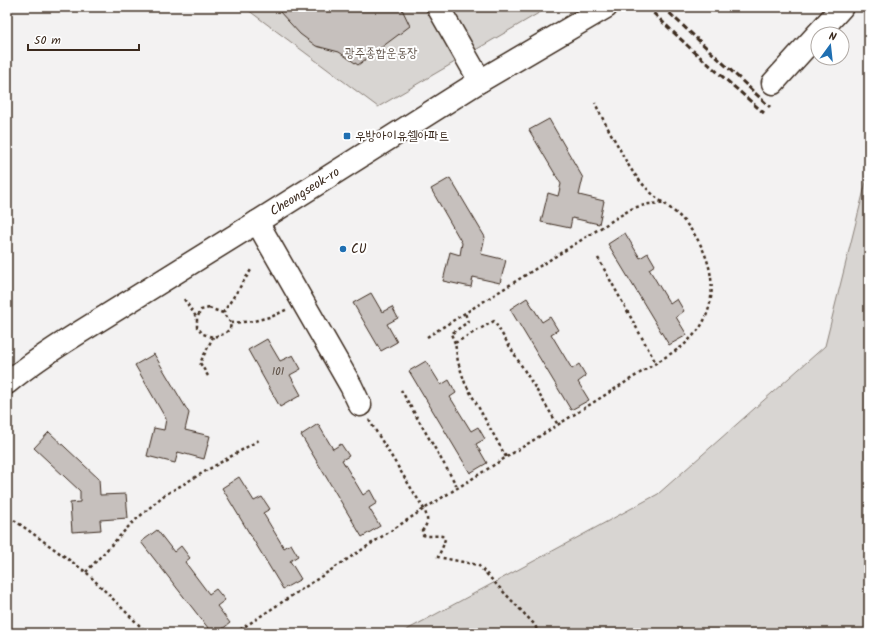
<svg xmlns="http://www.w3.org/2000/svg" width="876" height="640" viewBox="0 0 876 640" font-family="Kalam,'Poor Story',sans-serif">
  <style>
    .green { fill: #d8d5d2; stroke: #8a8078 }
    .building { fill: #c6c0bd; stroke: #3b2a1e }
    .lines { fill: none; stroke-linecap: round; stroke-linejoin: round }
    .minor-casing { stroke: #3b2a1e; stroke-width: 25 }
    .path { stroke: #3b2a1e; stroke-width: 2.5; stroke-dasharray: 3 3; stroke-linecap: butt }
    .minor { stroke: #fff; stroke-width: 22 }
    .rail { stroke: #3b2a1e; stroke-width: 3; stroke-dasharray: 6 3; stroke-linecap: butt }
    .poi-dot { fill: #1f6fb2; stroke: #fff; stroke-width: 1.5 }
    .labels { text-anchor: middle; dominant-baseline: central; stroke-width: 4; stroke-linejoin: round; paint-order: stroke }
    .number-label { font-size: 11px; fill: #5e5046 }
    .park-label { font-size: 13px; fill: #62554b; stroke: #fff }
    .poi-label { font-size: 13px; fill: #3b2a1e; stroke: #fff; text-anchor: start }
    .street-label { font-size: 13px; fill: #3b2a1e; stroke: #fff }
  </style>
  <rect width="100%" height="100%" fill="#f3f2f2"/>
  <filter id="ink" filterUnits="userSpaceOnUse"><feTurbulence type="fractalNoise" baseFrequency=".025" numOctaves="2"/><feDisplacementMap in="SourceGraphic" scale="8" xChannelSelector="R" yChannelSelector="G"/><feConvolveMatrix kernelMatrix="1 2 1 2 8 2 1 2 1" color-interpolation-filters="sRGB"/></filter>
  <g filter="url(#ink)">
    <g class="green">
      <path d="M244,7H549L378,107Z"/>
      <path d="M869,170V633H401L658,494L825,346Z"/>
    </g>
    <g class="building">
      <path d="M279,7H401L410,26L358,65L339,52L316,46L300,34L279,11Z"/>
      <path d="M549,119L583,178L579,195L604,201L599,224L572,218L570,228L541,222L548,193L558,196L561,184L529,130Z"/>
      <path d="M450,178L485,237L481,254L506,260L500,283L473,277L471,287L443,281L450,252L460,255L462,243L431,189Z"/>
      <path d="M625,233L640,258L648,253L655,265L649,269L670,304L677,299L684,311L676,317L687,335L669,345L608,244Z"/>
      <path d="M371,293L382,312L392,307L398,318L387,324L397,342L381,351L353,303Z"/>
      <path d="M527,298L542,322L550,317L558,330L551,334L572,369L579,364L586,376L578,382L589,400L571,410L510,309Z"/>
      <path d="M267,339L280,361L293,355L301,369L290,375L301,395L280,407L248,350Z"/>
      <path d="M154,354L189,413L185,430L210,436L204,459L178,452L175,463L147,456L154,428L164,430L166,419L135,365Z"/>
      <path d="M426,361L441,385L449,380L456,393L450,397L471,431L478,427L485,439L476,444L487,463L470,473L409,371Z"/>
      <path d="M318,424L333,449L341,444L349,456L342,460L363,495L370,490L377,503L369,508L380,526L362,537L301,435Z"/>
      <path d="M49,432L99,479L100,495L126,494L128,518L100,520L101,530L72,532L70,503L80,502V491L34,448Z"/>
      <path d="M239,477L254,501L262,497L270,509L263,513L284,548L291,544L298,556L290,561L301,579L283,589L222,488Z"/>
      <path d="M157,530L174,552L181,546L190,558L185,562L209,594L216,589L225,600L217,606L230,623L217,633H212L141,542Z"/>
    </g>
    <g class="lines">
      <g class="minor-casing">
        <g id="minor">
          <path d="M438,7L480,81"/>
          <path d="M773,83L842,7"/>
          <path d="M257,222L351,386L360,405"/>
          <path d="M7,383C29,365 53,349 77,334L257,222L480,81L606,7"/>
        </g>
      </g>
      <g class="path">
        <path d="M598,258L656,363"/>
        <path d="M184,299L197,318"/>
        <path d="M209,308L223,313L231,323L230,329L224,334L213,337L203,334L197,327V318L201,310Z"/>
        <path d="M223,313L251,270"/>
        <path d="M231,323L254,321L273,316L288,309"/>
        <path d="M427,337L618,217L633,208L649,204L663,203"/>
        <path d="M455,343L451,334L468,322L465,313"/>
        <path d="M208,376L200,363L213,337"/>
        <path d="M401,390L458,488"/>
        <path d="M369,420L424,509C428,519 429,522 422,531L423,535C429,537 436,535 442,536L445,539L443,546L438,557L478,565L534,624L539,633"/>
        <path d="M506,457L465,383L458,362L455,343L494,321L558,425"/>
        <path d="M14,520L86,572L147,633"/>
        <path d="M86,572L131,524L163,496L259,440"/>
        <path d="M235,633L424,509L683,346C688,341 694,335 699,329C723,294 710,249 683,220C678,214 671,209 665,204C655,197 644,187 637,177C629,168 624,157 618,146C610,132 602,118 595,103"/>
      </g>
      <use href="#minor" class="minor"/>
      <g class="rail">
        <path d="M647,7L690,48L764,113"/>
        <path d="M663,7L770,107"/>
      </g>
    </g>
  </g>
  <g class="poi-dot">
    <rect x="343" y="132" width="8" height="8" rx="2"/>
    <circle cx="343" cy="249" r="4"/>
  </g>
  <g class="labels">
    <g class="number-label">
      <text x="278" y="372">101</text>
    </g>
    <g class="park-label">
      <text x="381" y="53">광주종합운동장</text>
    </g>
    <g class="poi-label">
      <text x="355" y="136">우방아이유쉘아파트</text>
      <text x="351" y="249">CU</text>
    </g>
    <g class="street-label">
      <text transform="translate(305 192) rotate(-32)">Cheongseok-ro</text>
    </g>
  </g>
  <rect width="876" height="640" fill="none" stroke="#fff" stroke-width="24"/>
  <rect x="12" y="12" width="852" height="616" fill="none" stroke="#3b2a1e" stroke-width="1.5" filter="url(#ink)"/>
  <g transform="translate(830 46) rotate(15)"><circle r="19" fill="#ffffff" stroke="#b1aaa5"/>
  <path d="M0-3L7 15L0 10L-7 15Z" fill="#1f6fb2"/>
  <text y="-6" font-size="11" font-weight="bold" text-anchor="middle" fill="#3b2a1e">N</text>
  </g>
  <path d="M28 44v6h111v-6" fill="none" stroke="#3b2a1e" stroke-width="2"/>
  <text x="34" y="44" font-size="12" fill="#3b2a1e" stroke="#ffffff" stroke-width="3" paint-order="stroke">50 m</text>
</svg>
